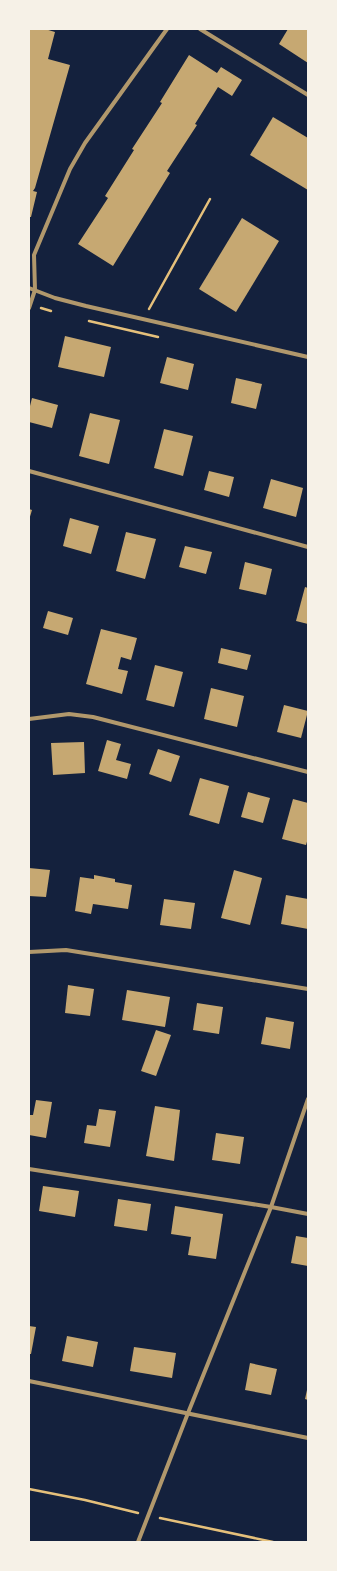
<svg xmlns="http://www.w3.org/2000/svg" width="337" height="1571" viewBox="0 0 337 1571" font-family="'Golos Text',sans-serif">
  <style>
    .building { fill: #c6a872 }
    .lines { fill: none; stroke-linecap: round; stroke-linejoin: round }
    .path { stroke: #e5c07b; stroke-width: 2.5 }
    .minor { stroke: #b1986c; stroke-width: 4 }
  </style>
  <rect width="100%" height="100%" fill="#14213d"/>
  <g class="building">
    <path d="M29,29H45L55,32L48,59L70,65L35,188L33,191L37,192L31,217H29Z"/>
    <path d="M288,29H308V63L279,44Z"/>
    <path d="M189,55L217,73L221,67L242,80L232,96L218,87L195,124L197,125L167,171L170,173L113,266L78,244L108,198L105,196L134,150L132,149L162,103L160,102Z"/>
    <path d="M273,117L308,138V190L250,155Z"/>
    <path d="M242,218L279,241L236,312L199,289Z"/>
    <path d="M65,336L111,347L104,377L58,367Z"/>
    <path d="M167,357L194,364L188,390L160,383Z"/>
    <path d="M236,378L262,384L256,409L231,403Z"/>
    <path d="M32,398L58,405L52,428L29,422V410Z"/>
    <path d="M90,413L120,420L109,464L79,456Z"/>
    <path d="M164,429L193,436L183,476L154,468Z"/>
    <path d="M209,471L234,477L229,497L204,490Z"/>
    <path d="M271,479L303,488L296,517L263,508Z"/>
    <path d="M29,509L32,510L29,520Z"/>
    <path d="M70,518L99,526L91,554L63,546Z"/>
    <path d="M126,532L156,539L145,579L116,571Z"/>
    <path d="M185,546L212,552L206,574L179,567Z"/>
    <path d="M245,562L272,569L266,595L239,589Z"/>
    <path d="M305,587L308,588V624L296,621Z"/>
    <path d="M48,611L73,618L68,635L43,628Z"/>
    <path d="M101,629L137,638L131,660L121,657L118,669L128,671L122,694L86,684Z"/>
    <path d="M221,648L251,655L247,670L218,663Z"/>
    <path d="M155,665L183,672L174,707L146,700Z"/>
    <path d="M211,688L244,696L237,727L204,719Z"/>
    <path d="M284,705L308,711L301,738L277,732Z"/>
    <path d="M107,740L121,744L116,760L131,764L127,779L98,771Z"/>
    <path d="M84,742L85,773L53,775L51,743Z"/>
    <path d="M158,749L180,756L171,782L149,774Z"/>
    <path d="M200,778L229,786L219,824L189,815Z"/>
    <path d="M248,792L270,798L263,823L241,817Z"/>
    <path d="M293,799L308,803V838L306,845L282,839Z"/>
    <path d="M29,868L50,870L46,897L29,896Z"/>
    <path d="M234,870L262,878L250,925L221,918Z"/>
    <path d="M94,875L115,879V882L132,885L128,909L93,904L91,914L75,911L80,877L94,879Z"/>
    <path d="M286,895L308,899V929L281,924Z"/>
    <path d="M164,899L195,903L191,929L160,925Z"/>
    <path d="M68,985L94,989L90,1016L65,1013Z"/>
    <path d="M127,990L170,997L165,1027L122,1020Z"/>
    <path d="M197,1003L223,1007L219,1034L193,1030Z"/>
    <path d="M266,1017L294,1022L290,1049L261,1044Z"/>
    <path d="M156,1030L171,1035L156,1076L141,1071Z"/>
    <path d="M36,1100L52,1102L46,1138L29,1135V1115H33Z"/>
    <path d="M155,1106L180,1110L174,1161L146,1156Z"/>
    <path d="M99,1109L116,1111L110,1147L84,1143L87,1125L96,1126Z"/>
    <path d="M216,1133L244,1137L240,1164L212,1160Z"/>
    <path d="M43,1186L79,1191L75,1217L39,1211Z"/>
    <path d="M118,1199L151,1204L147,1231L114,1226Z"/>
    <path d="M175,1206L223,1214L216,1259L188,1255L191,1237L171,1234Z"/>
    <path d="M296,1236L308,1238V1266L291,1263Z"/>
    <path d="M29,1326L36,1327L31,1354H29Z"/>
    <path d="M67,1336L98,1342L93,1367L62,1361Z"/>
    <path d="M134,1347L176,1353L172,1378L130,1371Z"/>
    <path d="M250,1363L277,1369L271,1395L245,1390Z"/>
    <path d="M307,1390H308V1400L305,1399Z"/>
  </g>
  <g class="lines">
    <g class="path">
      <path d="M41,308L51,311"/>
      <path d="M149,309L210,199"/>
      <path d="M89,321L158,337"/>
      <path d="M29,1489L85,1500L138,1513"/>
      <path d="M160,1518L273,1542"/>
    </g>
    <g class="minor">
      <path d="M200,29L308,95"/>
      <path d="M29,288L55,298L86,306L308,357"/>
      <path d="M29,308L35,290L34,255L70,169L85,143L167,29"/>
      <path d="M29,471L308,547"/>
      <path d="M29,719L69,714L93,717L308,772"/>
      <path d="M29,952L66,950L308,989"/>
      <path d="M29,1169L271,1207L308,1214"/>
      <path d="M29,1381L308,1438"/>
      <path d="M138,1542L188,1413L271,1207L308,1099"/>
    </g>
  </g>
  <rect width="337" height="1571" fill="none" stroke="#f6f1e7" stroke-width="60"/>
</svg>
